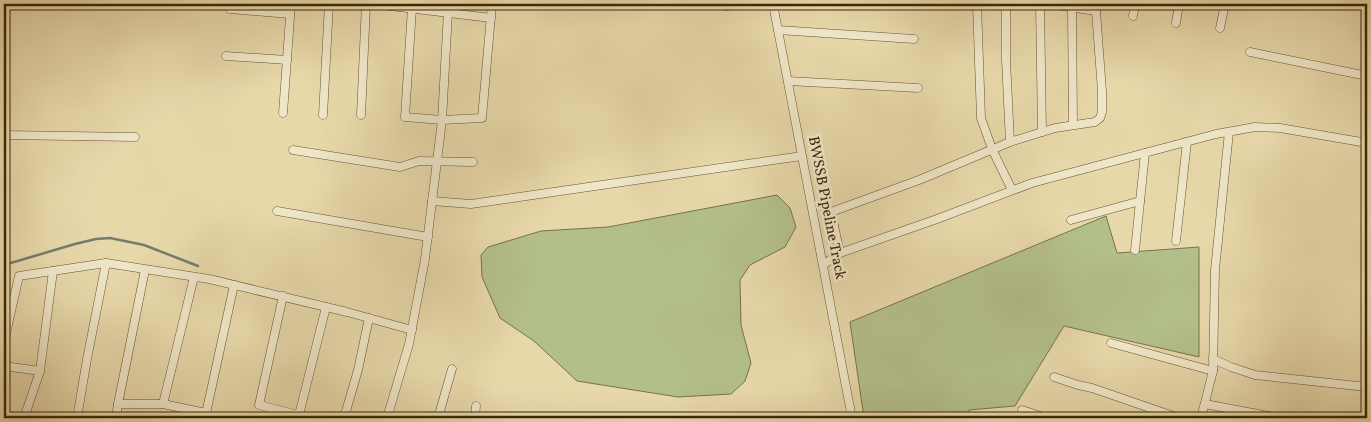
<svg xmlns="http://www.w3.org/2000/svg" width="1371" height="422" viewBox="0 0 1371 422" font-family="Vollkorn,serif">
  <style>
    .green { fill: #b3bf8a; stroke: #787348 }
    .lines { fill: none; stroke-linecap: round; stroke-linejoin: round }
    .stream { stroke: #757d6e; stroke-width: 2.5 }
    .minor-casing { stroke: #68532e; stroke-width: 9 }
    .minor { stroke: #efe6c8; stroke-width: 8 }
    .labels { text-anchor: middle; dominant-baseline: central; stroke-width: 5; stroke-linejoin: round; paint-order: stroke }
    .street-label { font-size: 15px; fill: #3d2705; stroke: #efe6c8 }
  </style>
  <rect width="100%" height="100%" fill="#e7d8aa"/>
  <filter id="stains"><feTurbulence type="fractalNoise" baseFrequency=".004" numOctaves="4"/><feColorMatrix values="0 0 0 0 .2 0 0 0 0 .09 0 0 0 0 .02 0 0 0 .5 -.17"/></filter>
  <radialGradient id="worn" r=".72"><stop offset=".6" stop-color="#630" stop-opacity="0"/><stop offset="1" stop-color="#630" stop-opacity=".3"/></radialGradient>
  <g class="green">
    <path d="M777,195L790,208L796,227L785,247L750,265L740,280L741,325L751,363L745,381L731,394L678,397L577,381L534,341L500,318L482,277L481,255L488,247L541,231L608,227Z"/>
    <path d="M1106,216L1117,253L1199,247V357L1064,326L1015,406L969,410V418H864L850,322Z"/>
  </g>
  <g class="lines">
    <path class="stream" d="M4,265L75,244L96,239L110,238L144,245L198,266"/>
    <g class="minor-casing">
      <g id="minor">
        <path d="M374,4L491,18"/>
        <path d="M722,4L726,6L742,4"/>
        <path d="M773,4L852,418"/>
        <path d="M977,4L981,118L992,149L1012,190"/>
        <path d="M1006,4V60L1010,142"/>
        <path d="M1040,4L1042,132"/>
        <path d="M1050,4L1096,11"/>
        <path d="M1072,7L1073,125"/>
        <path d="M412,8L405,117L442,120L482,118L492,4"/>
        <path d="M230,9L290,14"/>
        <path d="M1133,16L1135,4"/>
        <path d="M1176,23L1179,4"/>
        <path d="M1220,28L1225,4"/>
        <path d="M778,30L914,39"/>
        <path d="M1250,52L1367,76"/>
        <path d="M226,56L287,60"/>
        <path d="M788,81L918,88"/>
        <path d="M283,113L291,4"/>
        <path d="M323,115L329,4"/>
        <path d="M361,115L366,4"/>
        <path d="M4,135L135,137"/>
        <path d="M293,150L400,167L419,161L473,162"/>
        <path d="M432,201L471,204L802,156"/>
        <path d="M277,211L428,237"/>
        <path d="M1071,220L1140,201"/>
        <path d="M1176,241L1187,142"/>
        <path d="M1135,250L1145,153"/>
        <path d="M840,253L831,212L919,180L1010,142L1055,128L1095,122L1100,118L1102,112V91L1096,11L1097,4"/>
        <path d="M823,265L840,253L937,219L1032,183L1216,134L1255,127L1280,128L1367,143"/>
        <path d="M194,277L163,404L206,413"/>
        <path d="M283,296L259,405L310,418"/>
        <path d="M4,342L19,276L106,263L209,279L347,312L412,330"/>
        <path d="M1111,343L1213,371"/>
        <path d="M1213,359L1231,367L1255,375L1367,387"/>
        <path d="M4,366L40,371"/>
        <path d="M1054,377L1078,385L1092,388L1179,418"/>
        <path d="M118,404H163"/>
        <path d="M1205,404L1279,418"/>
        <path d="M1022,410L1047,418"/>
        <path d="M299,415L326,307"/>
        <path d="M24,418L40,371L53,271"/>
        <path d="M77,418L87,359L106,263"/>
        <path d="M116,418L118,404L145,270"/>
        <path d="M205,418L234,285"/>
        <path d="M344,418L358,370L369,318"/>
        <path d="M387,418L409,344L425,259L442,120L448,12"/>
        <path d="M438,418L452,369"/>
        <path d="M475,418L476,406"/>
        <path d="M1201,418L1213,371L1215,270L1229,132"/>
      </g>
    </g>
    <use href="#minor" class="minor"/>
  </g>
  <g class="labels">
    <g class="street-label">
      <text transform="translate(826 208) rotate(79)">BWSSB Pipeline Track</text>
    </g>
  </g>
  <rect width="1371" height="422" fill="none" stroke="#e7d8aa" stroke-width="20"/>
  <rect x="5" y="5" width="1361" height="412" fill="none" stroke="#3d2705" stroke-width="2.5"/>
  <rect x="10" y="10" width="1351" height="402" fill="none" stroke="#3d2705"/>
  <rect width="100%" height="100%" filter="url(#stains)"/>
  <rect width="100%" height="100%" fill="url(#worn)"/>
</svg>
